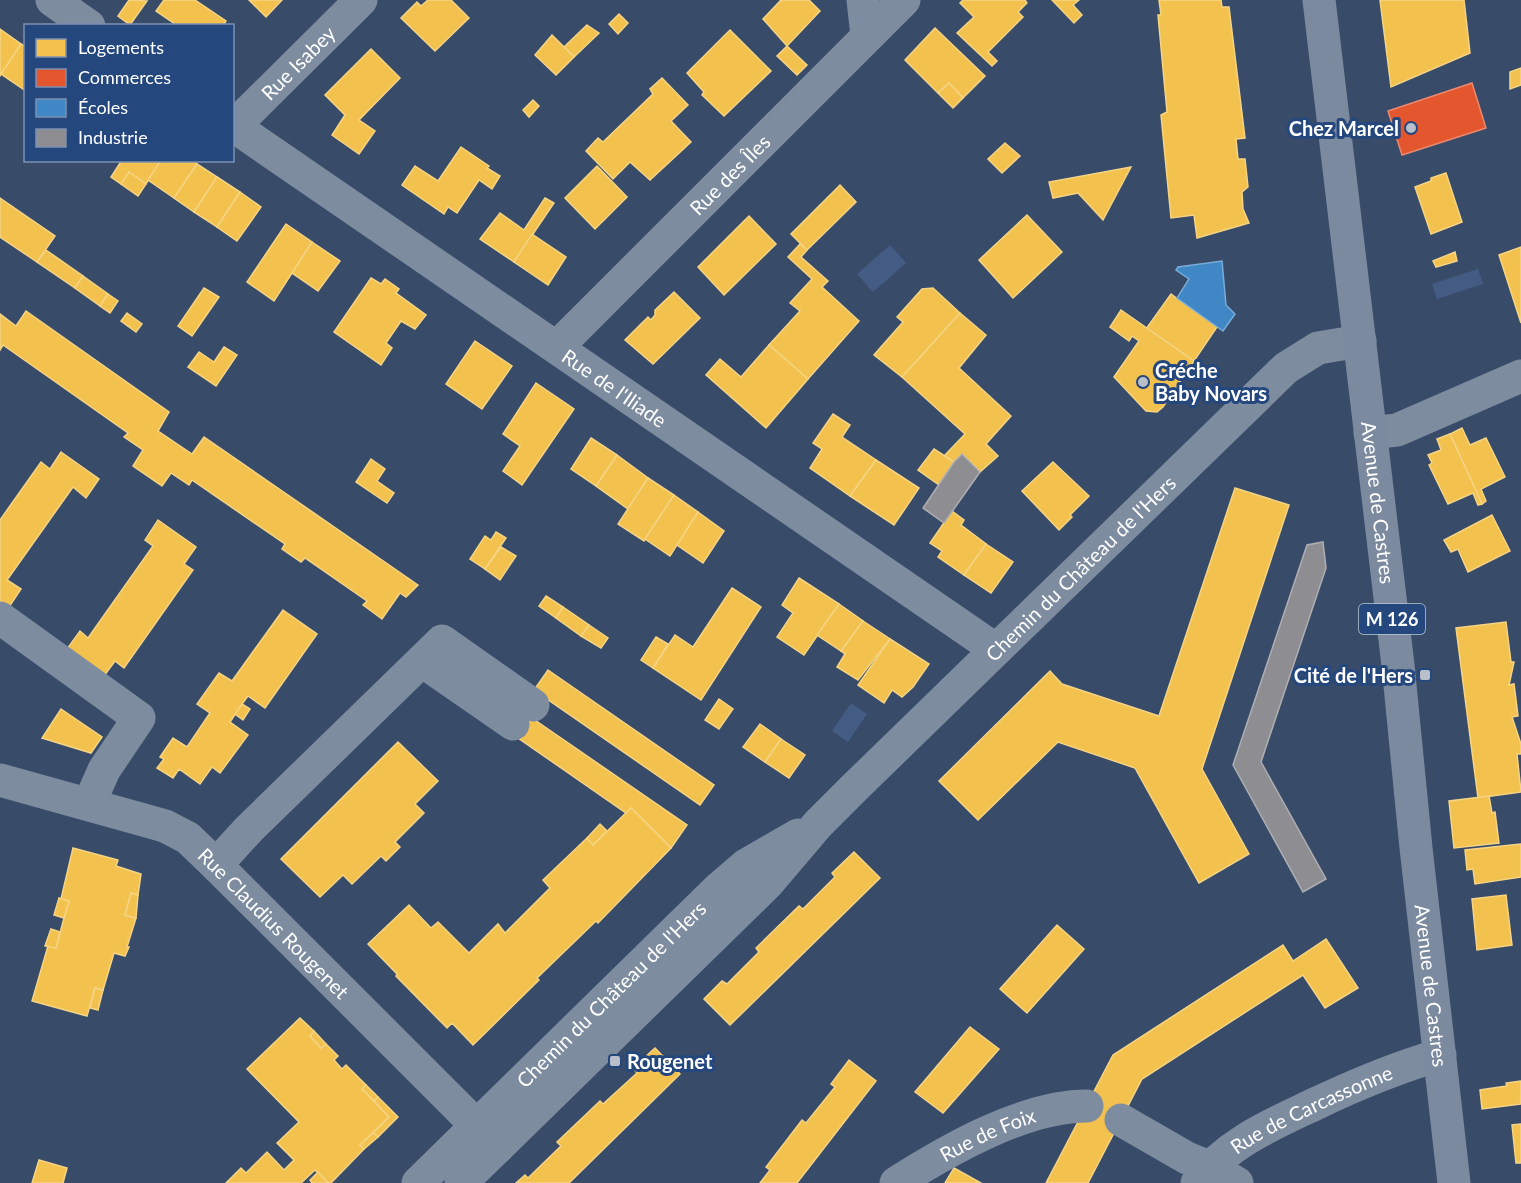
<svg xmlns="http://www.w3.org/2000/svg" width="1521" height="1183" viewBox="0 0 1521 1183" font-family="Lato,sans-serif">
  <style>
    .water { fill: #445c83 }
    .homes { fill: #f2c14e; stroke: #f6d483; stroke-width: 1.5 }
    .shops { fill: #e4572e; stroke: #ec896d; stroke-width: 1.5 }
    .schools { fill: #3f88c5; stroke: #79acd6; stroke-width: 1.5 }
    .industry { fill: #8d8d92; stroke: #afafb3; stroke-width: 1.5 }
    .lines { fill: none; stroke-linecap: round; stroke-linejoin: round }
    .minor { stroke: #7e8ca0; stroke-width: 33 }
    .major { stroke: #7c8a9f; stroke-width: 33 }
    .poi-dot { fill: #b9c0cb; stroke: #24477e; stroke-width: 2 }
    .labels { text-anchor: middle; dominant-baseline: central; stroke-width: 6; stroke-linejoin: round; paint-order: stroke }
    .shield { fill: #24477e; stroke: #bdc8d8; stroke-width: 1.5 }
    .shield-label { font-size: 18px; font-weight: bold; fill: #fff }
    .street-label { font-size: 20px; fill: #fff; stroke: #24477e }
    .poi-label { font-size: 20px; font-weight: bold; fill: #fff; stroke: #24477e; text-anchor: end }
  </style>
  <rect width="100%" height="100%" fill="#384c6a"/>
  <g class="water">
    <path d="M890,245L906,263L873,292L857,274Z"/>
    <path d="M1478,269L1483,284L1437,299L1432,284Z"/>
    <path d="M851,703L867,714L848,742L832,731Z"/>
  </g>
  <g class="homes">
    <path d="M129,0L147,1L130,25L118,16Z"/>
    <path d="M164,0H195L226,21L223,26H178L156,11Z"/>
    <path d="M249,0H282L266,17Z"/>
    <path d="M428,0H451L469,18L435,51L401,18L417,2L421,6Z"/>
    <path d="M781,0H809L820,11L787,46L763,19Z"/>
    <path d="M963,0H1025L1027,3L1018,12L1023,17L988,52L997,61L992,66L957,33L974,17L960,3Z"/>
    <path d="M1052,0H1079L1073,5L1082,15L1074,23Z"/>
    <path d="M1159,0H1221L1222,7H1229L1245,138L1236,139L1238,159H1245L1248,187L1242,192L1243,209L1249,223L1197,238L1194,215L1171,218L1161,115L1167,112L1158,15H1161Z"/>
    <path d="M1380,0H1464L1470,53L1391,87Z"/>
    <path d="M619,14L628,23L618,34L609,24Z"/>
    <path d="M587,25L599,33L574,57L564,47Z"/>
    <path d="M935,28L985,76L963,98L949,83L938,93L905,60Z"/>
    <path d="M0,29L21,44L0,76Z"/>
    <path d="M730,30L771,71L724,116L702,95L704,92L687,73Z"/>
    <path d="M552,35L574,57L556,75L535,55Z"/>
    <path d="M21,44L26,47V91L1,74Z"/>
    <path d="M787,46L807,65L797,75L777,56Z"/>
    <path d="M371,49L400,78L359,120L375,131L359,154L332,135L345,115L325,95Z"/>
    <path d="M1521,68V85L1510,89V72Z"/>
    <path d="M662,78L688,105L671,121L691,142L650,180L630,162L613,179L586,151L598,138L603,142L653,94L650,89Z"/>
    <path d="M949,83L963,98L953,108L938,93Z"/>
    <path d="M533,100L539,106L529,117L523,110Z"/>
    <path d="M1005,143L1020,156L1002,173L988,159Z"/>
    <path d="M461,147L489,166L487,168L500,176L492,189L479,180L457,213L448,207L444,214L402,185L415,166L438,181Z"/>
    <path d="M122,160H161L146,184L129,172L121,184L111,177Z"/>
    <path d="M161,160H192L197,164L174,198L148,180Z"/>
    <path d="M197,164L217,177L194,212L174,198Z"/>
    <path d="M597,166L627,197L595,229L565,198Z"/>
    <path d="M1131,167L1103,220L1078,193L1053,198L1049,182Z"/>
    <path d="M129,172L146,184L138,196L121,184Z"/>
    <path d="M1446,173L1462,222L1431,234L1415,187L1431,181V178Z"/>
    <path d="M217,177L240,192L217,227L194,212Z"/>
    <path d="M840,185L856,202L807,250L791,234Z"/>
    <path d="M240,192L261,207L237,241L217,227Z"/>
    <path d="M0,198L55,236L37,262L0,237Z"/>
    <path d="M545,198L554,203L514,262L480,239L500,213L524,230Z"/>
    <path d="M1027,215L1062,252L1013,298L979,260Z"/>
    <path d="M749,216L776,244L724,295L698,267Z"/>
    <path d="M286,224L312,242L274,301L247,282Z"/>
    <path d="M532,234L566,257L548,285L514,262Z"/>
    <path d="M312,242L340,261L318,291L292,273Z"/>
    <path d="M800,244L807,250L801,257L828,281L822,287L859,321L808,379L769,345L800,311L790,303L812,279L788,257Z"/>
    <path d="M1521,247V323L1499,255Z"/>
    <path d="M46,250L83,276L75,288L37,262Z"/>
    <path d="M1455,252L1457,261L1436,267L1433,261Z"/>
    <path d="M83,276L108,294L100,306L75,288Z"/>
    <path d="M371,278L381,284L385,279L399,289L396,293L426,315L415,329L401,321L386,343L392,348L381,365L334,332Z"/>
    <path d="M204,288L219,297L192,336L178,326Z"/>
    <path d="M933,288L960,313L902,377L874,355L903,322L897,317L922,289Z"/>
    <path d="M674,292L700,318L653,364L625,340L648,317L651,320L655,315V310Z"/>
    <path d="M108,294L118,301L110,313L100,306Z"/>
    <path d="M1171,294L1217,327L1194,361L1146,329Z"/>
    <path d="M1121,310L1194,361L1163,407L1157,412L1146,411L1114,377L1139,341L1132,336L1129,341L1110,327Z"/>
    <path d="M26,311L169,412L158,431L192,454L204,437L418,585L406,597L400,593L382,619L363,605L367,601L305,558L301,562L282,549L285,544L192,480L189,485L171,473L162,486L133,466L143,450L124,437L128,433L3,345L0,350V314L16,326Z"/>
    <path d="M127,313L142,324L136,332L121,321Z"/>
    <path d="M960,313L986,335L959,368L1011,416L986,444L998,456L980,472L962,454L954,462L944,456L965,434L902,377Z"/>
    <path d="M475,341L512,366L482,409L446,384Z"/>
    <path d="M769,345L808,379L766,428L706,375L720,359L741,377Z"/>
    <path d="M224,347L237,355L216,386L188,367L199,352L214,362Z"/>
    <path d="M536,383L574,409L522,485L503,471L520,446L503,434Z"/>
    <path d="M833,414L850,425L842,437L876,460L850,496L810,468L822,449L813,443Z"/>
    <path d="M1462,428L1470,445L1486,438L1505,477L1481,489L1486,501L1482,504L1450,434Z"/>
    <path d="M1450,434L1482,504L1478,505L1473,493L1448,504L1429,465L1432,463L1428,455L1441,450L1437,439Z"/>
    <path d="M591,438L617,455L596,486L571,469Z"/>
    <path d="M934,449L954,462L939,485L918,470Z"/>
    <path d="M61,452L99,479L86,498L73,487L7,580L21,589L9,607L0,601V520L41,462L50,469Z"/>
    <path d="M617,455L648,478L628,509L596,486Z"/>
    <path d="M371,459L385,469L377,481L394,493L387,503L356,482Z"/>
    <path d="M876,460L919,488L894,525L850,496Z"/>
    <path d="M1053,462L1089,496L1070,515L1072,517L1059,530L1022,491Z"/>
    <path d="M648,478L674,495L644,541L618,524Z"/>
    <path d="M1235,488L1289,505L1202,769L1249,854L1199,883L1135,768L1058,742L978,820L939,781L1050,671L1062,684L1159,716Z"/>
    <path d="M674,495L698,512L670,556L645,539Z"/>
    <path d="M952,511L964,520L961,525L986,544L964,575L938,557L942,551L930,543Z"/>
    <path d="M698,512L724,531L703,563L677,545Z"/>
    <path d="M1492,515L1510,551L1468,572L1458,549L1451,552L1444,540Z"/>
    <path d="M158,520L196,547L184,564L193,570L124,668L115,661L104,676L67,649L80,631L88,638L153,546L145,540Z"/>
    <path d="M496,532L506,538L485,569L470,559L485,536L491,540Z"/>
    <path d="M986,544L1013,562L991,593L964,575Z"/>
    <path d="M501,547L516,556L500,580L485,569Z"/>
    <path d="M799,578L839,604L804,655L777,637L793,613L782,605Z"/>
    <path d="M732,588L761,607L701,700L653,668L675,635L693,647Z"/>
    <path d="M546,596L563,607L556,618L539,606Z"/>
    <path d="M839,604L863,621L841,651L817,635Z"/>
    <path d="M563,607L589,625L581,636L556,618Z"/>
    <path d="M283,610L317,634L265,708L248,696L242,704L230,722L248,735L220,773L212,767L200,784L179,769L173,778L157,768L164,759L160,757L173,738L187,747L210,713L197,704L219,673L232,681Z"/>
    <path d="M863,621L890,639L858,680L837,667L845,654L841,651Z"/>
    <path d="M1506,622L1511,662H1514L1509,685L1514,684L1518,716L1512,717L1521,744V754H1517L1521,792L1478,798L1456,628Z"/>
    <path d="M589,625L608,638L601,648L581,636Z"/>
    <path d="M656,637L668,644L653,668L641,660Z"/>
    <path d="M890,639L929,664L913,687L902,697L892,690L884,703L858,685Z"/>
    <path d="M548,670L714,785L700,805L534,690Z"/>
    <path d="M719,699L733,709L719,729L705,720Z"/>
    <path d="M242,704L250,709L243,720L235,714Z"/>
    <path d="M61,709L102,737L91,753L42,738Z"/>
    <path d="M532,718L687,825L671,848L631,808L626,813L518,738Z"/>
    <path d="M760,724L781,739L765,762L743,747Z"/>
    <path d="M781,739L805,755L789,778L765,762Z"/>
    <path d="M398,742L438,781L415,804L424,813L395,842L400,847L386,861L381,856L352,884L343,875L320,897L281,859Z"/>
    <path d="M1489,796L1492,813L1495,812L1499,843L1454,848L1449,801Z"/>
    <path d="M631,808L671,848L598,923L596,921L537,978L539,980L473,1045L452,1023L447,1028L396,976L397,974L368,944L409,905L431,928L438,922L469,953L498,924L505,933L550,888L543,880L587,838L593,845Z"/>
    <path d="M600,824L607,831L593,845L587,838Z"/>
    <path d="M1521,844V877L1475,884L1473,869L1467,870L1465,850Z"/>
    <path d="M73,848L118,860L116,866L141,874L138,895L131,893L125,915L136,918L127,947H129L125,956L114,953L103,990L95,988L87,1016L32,1001L48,946L56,948L64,918L69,901L61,899Z"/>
    <path d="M854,852L880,878L730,1025L704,999L722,981L727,984L759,952L756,948L799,906L803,909L835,877L832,873Z"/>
    <path d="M131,893L138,895L136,918L125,915Z"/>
    <path d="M1506,895L1512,945L1477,950L1472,899Z"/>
    <path d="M59,898L69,901L64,918L54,915Z"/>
    <path d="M1057,925L1084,949L1027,1013L1000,989Z"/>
    <path d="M51,929L60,932L56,948L45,946Z"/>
    <path d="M1326,939L1358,988L1325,1008L1303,975L1142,1079L1088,1183H1046L1113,1055L1283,945L1293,961Z"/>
    <path d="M95,988L103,990L98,1010L90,1008Z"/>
    <path d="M300,1018L314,1031L310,1036L321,1048L326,1044L338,1056L334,1060L342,1069L346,1065L366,1085L362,1089L389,1117L360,1145L364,1149L331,1183H328L315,1170L301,1183H226L241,1168L246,1173L267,1152L284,1170L294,1160L277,1143L299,1122L247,1069Z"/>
    <path d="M970,1027L999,1049L943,1113L915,1092Z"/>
    <path d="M314,1031L326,1044L321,1048L310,1036Z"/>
    <path d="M655,1048L680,1074L569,1183H516L525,1175L528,1178L561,1146L557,1142L600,1101L603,1104L637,1073L633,1068Z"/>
    <path d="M849,1060L876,1081L797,1183H760L770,1170L766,1167L802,1120L806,1123L835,1087L831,1084Z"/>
    <path d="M1521,1081V1104L1482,1109L1480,1090L1507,1086L1506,1083Z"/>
    <path d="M366,1085L378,1097L374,1101L362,1089Z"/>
    <path d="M378,1097L398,1117L378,1137L373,1133L389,1117L374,1101Z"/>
    <path d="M1521,1124V1163H1516L1512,1125Z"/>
    <path d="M373,1133L378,1137L364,1149L360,1145Z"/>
    <path d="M39,1160L67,1168L63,1183H32Z"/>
    <path d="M954,1168L981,1183H945Z"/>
    <path d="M318,1172L328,1183H312L310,1180Z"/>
  </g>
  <path class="shops" d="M1472,83L1486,128L1402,155L1388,111Z"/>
  <path class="schools" d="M1222,261L1226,305L1235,314L1223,331L1177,298L1189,279L1176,270L1178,267Z"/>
  <g class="industry">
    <path d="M962,454L980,472L944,523L923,508L954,462Z"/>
    <path d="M1323,542L1326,568L1261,762L1326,879L1303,892L1233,765L1307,545Z"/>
  </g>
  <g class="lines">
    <g class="minor">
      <path d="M52,0L89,26"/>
      <path d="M863,0L867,36"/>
      <path id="s1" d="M232,125L995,649"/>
      <path id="s2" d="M234,126L361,0"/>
      <path id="s3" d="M557,347L904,0"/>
      <path d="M1370,433L1397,430L1521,376"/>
      <path d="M0,618L139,718L104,770L89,804"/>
      <path d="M422,661L513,724"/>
      <path id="s4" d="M0,780L165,826L188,838L216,865L498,1147"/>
      <path d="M216,865L249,829L442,641L533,705"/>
      <path d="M1121,1120L1187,1158L1209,1167L1237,1183"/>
      <path id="s5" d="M418,1183L718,889L746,865L798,835"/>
      <path id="s6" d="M461,1183L767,884L818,824L853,789L1286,368L1318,348L1360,341"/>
      <path id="s7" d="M896,1183C948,1150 1024,1106 1087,1106"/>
      <path id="s8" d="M1197,1183C1227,1143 1271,1125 1315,1104C1357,1084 1395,1068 1440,1055"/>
    </g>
    <path class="major" id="s9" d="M1319,0L1398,665L1416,848L1454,1183"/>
  </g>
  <g class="poi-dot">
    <circle cx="1411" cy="128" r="6"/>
    <circle cx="1143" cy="382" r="6"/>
    <rect x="1419" y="669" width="12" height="12" rx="3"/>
    <rect x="609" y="1055" width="12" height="12" rx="3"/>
  </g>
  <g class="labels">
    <rect class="shield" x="1359" y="604" width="66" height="30" rx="4.5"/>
    <g class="shield-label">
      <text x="1392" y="619">M 126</text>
    </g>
    <g class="street-label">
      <text stroke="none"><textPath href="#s2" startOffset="90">Rue Isabey</textPath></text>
      <text stroke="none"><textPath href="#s3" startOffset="244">Rue des Îles</textPath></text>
      <text stroke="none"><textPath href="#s1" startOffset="464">Rue de l'Iliade</textPath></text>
      <text stroke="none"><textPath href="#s9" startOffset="506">Avenue de Castres</textPath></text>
      <text stroke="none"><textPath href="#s6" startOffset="873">Chemin du Château de l'Hers</textPath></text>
      <text stroke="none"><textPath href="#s4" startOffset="318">Rue Claudius Rougenet</textPath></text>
      <text stroke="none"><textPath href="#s9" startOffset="992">Avenue de Castres</textPath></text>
      <text stroke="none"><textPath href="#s5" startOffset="270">Chemin du Château de l'Hers</textPath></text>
      <text stroke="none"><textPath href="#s8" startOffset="138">Rue de Carcassonne</textPath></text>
      <text stroke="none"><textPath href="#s7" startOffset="104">Rue de Foix</textPath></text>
    </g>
    <g class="poi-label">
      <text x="1399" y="128">Chez Marcel</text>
      <text x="1155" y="370" text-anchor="start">Créche<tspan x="1155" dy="23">Baby Novars</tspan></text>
      <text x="1413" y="675">Cité de l'Hers</text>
      <text x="627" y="1061" text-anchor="start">Rougenet</text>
    </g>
  </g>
  <rect x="24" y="24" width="210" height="138" fill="#24477e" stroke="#7c91b2" stroke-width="1.5"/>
  <rect x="36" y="39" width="30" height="18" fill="#f2c14e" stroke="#7c91b2" stroke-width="1.5"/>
  <text x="78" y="54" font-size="18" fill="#ffffff">Logements</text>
  <rect x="36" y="69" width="30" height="18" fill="#e4572e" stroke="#7c91b2" stroke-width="1.5"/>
  <text x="78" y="84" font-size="18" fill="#ffffff">Commerces</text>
  <rect x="36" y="99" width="30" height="18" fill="#3f88c5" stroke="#7c91b2" stroke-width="1.5"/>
  <text x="78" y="114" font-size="18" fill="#ffffff">Écoles</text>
  <rect x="36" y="129" width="30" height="18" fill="#8d8d92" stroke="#7c91b2" stroke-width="1.5"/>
  <text x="78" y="144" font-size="18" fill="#ffffff">Industrie</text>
</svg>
